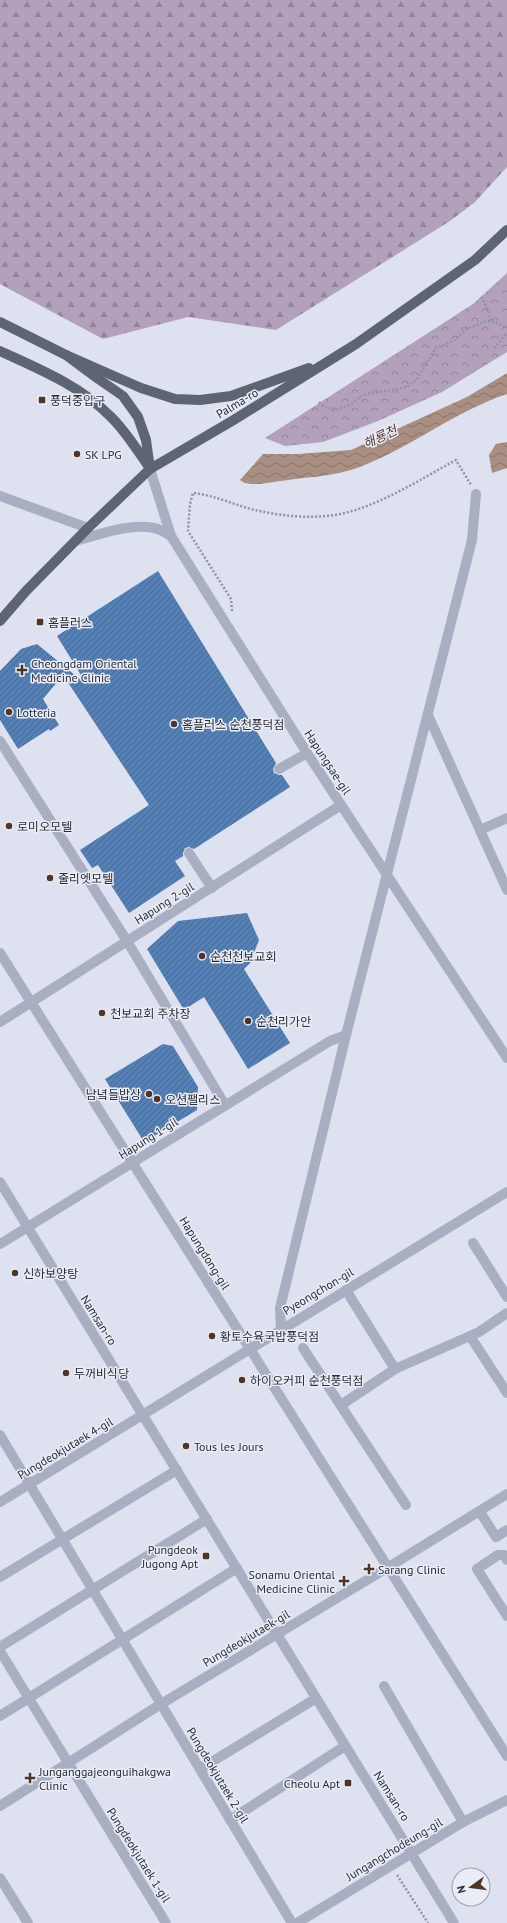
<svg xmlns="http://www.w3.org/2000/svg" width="507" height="1923" viewBox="0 0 507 1923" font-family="'PT Sans','Noto Sans KR',sans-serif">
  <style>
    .forest { fill: url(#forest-firs) }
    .park { fill: url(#park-crowns) }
    .water { fill: url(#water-waves) }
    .building { fill: url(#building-hatch) }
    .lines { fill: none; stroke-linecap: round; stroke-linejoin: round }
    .path { stroke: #8d94a7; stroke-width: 2.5; stroke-dasharray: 2 2; stroke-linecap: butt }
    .minor { stroke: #a9afc3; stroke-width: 10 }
    .major { stroke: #5d6575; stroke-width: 10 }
    .poi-dot { fill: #513524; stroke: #eaecf7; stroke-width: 1.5 }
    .labels { text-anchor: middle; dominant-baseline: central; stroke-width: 3; stroke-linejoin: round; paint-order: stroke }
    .poi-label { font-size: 12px; fill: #2a2e35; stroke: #eaecf7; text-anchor: start }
    .street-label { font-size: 12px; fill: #2a2e35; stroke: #eaecf7 }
    .water-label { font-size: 13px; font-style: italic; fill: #513524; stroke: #eaecf7 }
  </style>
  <defs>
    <pattern id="forest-firs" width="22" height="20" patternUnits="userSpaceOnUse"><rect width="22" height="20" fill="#b3a0bc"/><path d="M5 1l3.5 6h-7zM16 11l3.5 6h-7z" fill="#92839a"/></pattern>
    <pattern id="park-crowns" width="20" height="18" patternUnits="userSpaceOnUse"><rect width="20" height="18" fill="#b3a0bc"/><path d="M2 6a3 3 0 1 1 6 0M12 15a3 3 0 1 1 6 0" fill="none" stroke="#92839a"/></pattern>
    <pattern id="water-waves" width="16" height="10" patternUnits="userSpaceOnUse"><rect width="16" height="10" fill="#a98f81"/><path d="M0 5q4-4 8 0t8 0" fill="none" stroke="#8a756a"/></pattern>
    <pattern id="building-hatch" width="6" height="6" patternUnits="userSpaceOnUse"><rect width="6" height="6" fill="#5580b6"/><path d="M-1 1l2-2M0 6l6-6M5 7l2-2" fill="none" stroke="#476995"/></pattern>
  </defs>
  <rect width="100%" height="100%" fill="#dee1ef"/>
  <path class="forest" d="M0,0H507V167L475,202L450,221L276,330L188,317L103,339L0,284Z"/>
  <path class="park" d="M507,273V352L442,392L378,421L323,442L285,446L265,438L473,304Z"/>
  <g class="water">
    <path d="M507,373V394C452,412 406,452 351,470C328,477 305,477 281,481C270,482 249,488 240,480L263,454H298L351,450L467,397Z"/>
    <path d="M507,442V468L492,473L489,455L496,444Z"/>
  </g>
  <g class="building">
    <path d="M158,571L276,763L273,769L274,773L279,775H282L290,787L194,849L189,847L185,848L183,853V856L175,861L185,876L129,913L98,865L92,868L80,850L149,805L63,675L43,699L59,725L50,731L49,729L18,749L0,720V671L21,649L37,644L87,685L57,636Z"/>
    <path d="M247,913L259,940L250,963L244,969L290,1043L248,1069L204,997L184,1010L147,949L178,921Z"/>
    <path d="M163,1044L173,1046L198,1087L197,1110L144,1142L105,1079Z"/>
  </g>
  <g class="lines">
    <g class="path">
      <path d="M481,297L488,309L491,321"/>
      <path d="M494,348L507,333"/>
      <path d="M319,402L324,407L336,410L350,405L363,395L407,387L417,379L436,348L455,340L466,329L487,321L495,322L507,328"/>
      <path d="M232,611L231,599L188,531L190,504L193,493C214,495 234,505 255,510C285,517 319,520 349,512C387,501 421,479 456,460L471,485"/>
      <path d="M397,1875L428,1923"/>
    </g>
    <g class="minor">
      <path d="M150,469L171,536L307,753L507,1058"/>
      <path d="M0,496L88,528"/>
      <path d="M75,541C99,535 128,523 154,528C160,529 166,533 171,536"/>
      <path d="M428,715L507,890"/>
      <path d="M0,741L127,941L225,1105"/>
      <path d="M279,769L307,753"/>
      <path d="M480,830L507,818"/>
      <path d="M189,853L212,888"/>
      <path d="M0,953L507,1756"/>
      <path d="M0,1022L341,805"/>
      <path d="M0,1182L454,1923"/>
      <path d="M473,1243L507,1297"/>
      <path d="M0,1244L330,1041L346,1035"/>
      <path d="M346,1290L395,1369"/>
      <path d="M281,1329L280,1308L346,1035L472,540L476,494"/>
      <path d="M470,1336L507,1393"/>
      <path d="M303,1348L406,1505"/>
      <path d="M341,1405L395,1369L479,1332L507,1313"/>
      <path d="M0,1435L292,1923"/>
      <path d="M0,1502L507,1192"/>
      <path d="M480,1512L496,1537L507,1530"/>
      <path d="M507,1560L504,1555H498L477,1569L507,1616"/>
      <path d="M0,1577L177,1470"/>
      <path d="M0,1647L207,1519"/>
      <path d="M0,1651L166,1923"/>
      <path d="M384,1686L463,1822"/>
      <path d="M0,1716L237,1568"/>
      <path d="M200,1769L315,1699"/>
      <path d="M0,1806L161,1704L387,1568L507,1494"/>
      <path d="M230,1820L345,1746"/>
      <path d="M0,1878L28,1923"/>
      <path d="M297,1923L463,1822L507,1800"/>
    </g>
    <g class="major">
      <path d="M0,322L66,355L97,378L123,396L138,417L146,440L150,469"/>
      <path d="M0,351C39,369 79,385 110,416C125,430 137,450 149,467"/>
      <path d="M66,355L141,388L175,399L200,400L231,396L309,368"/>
      <path d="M0,621L26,591L88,528L150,469L232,421L356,344L475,260L507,230"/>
    </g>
  </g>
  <g class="poi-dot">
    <rect x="38" y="396" width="8" height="8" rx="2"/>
    <circle cx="77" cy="454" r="4"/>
    <rect x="36" y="618" width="8" height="8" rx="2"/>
    <path d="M20 664h4v4h4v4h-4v4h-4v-4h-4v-4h4z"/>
    <circle cx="9" cy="712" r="4"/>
    <circle cx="174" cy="724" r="4"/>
    <circle cx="9" cy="826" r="4"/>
    <circle cx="50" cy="878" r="4"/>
    <circle cx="202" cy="956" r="4"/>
    <circle cx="102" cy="1013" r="4"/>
    <circle cx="248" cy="1021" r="4"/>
    <circle cx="149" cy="1094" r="4"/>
    <circle cx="157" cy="1099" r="4"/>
    <circle cx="15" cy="1273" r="4"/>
    <circle cx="212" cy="1336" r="4"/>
    <circle cx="66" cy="1373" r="4"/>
    <circle cx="242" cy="1380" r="4"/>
    <circle cx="186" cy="1446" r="4"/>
    <rect x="202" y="1552" width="8" height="8" rx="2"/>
    <path d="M367 1563h4v4h4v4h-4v4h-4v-4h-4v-4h4z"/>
    <path d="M342 1575h4v4h4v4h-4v4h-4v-4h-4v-4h4z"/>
    <path d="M28 1772h4v4h4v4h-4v4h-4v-4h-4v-4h4z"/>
    <rect x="344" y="1779" width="8" height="8" rx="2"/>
  </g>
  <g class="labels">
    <g class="poi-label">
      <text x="50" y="400">풍덕중입구</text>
      <text x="85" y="454">SK LPG</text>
      <text x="48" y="622">홈플러스</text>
      <text x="31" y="663">Cheongdam Oriental<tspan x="31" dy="14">Medicine Clinic</tspan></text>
      <text x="17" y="712">Lotteria</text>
      <text x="182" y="724">홈플러스 순천풍덕점</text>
      <text x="17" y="826">로미오모텔</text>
      <text x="58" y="878">줄리엣모텔</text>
      <text x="210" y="956">순천천보교회</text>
      <text x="110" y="1013">천보교회 주차장</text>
      <text x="256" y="1021">순천리가안</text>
      <text x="141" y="1094" text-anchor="end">남녘들밥상</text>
      <text x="165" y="1099">오션팰리스</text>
      <text x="23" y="1273">신하보양탕</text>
      <text x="220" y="1336">황토수육국밥풍덕점</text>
      <text x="74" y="1373">두꺼비식당</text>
      <text x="250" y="1380">하이오커피 순천풍덕점</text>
      <text x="194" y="1446">Tous les Jours</text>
      <text x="198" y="1549" text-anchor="end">Pungdeok<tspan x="198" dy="14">Jugong Apt</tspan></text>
      <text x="378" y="1569">Sarang Clinic</text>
      <text x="335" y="1574" text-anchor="end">Sonamu Oriental<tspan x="335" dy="14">Medicine Clinic</tspan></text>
      <text x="39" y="1771">Junganggajeonguihakgwa<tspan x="39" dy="14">Clinic</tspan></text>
      <text x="340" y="1783" text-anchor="end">Cheolu Apt</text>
    </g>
    <g class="street-label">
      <text transform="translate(237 403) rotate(-31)">Palma-ro</text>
      <text transform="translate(328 762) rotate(57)">Hapungsae-gil</text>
      <text transform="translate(164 903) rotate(-32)">Hapung 2-gil</text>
      <text transform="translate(148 1138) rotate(-32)">Hapung 1-gil</text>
      <text transform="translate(205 1253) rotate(58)">Hapungdong-gil</text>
      <text transform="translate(318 1291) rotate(-31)">Pyeongchon-gil</text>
      <text transform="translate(99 1320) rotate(58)">Namsan-ro</text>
      <text transform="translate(65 1448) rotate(-31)">Pungdeokjutaek 4-gil</text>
      <text transform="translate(246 1638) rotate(-31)">Pungdeokjutaek-gil</text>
      <text transform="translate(218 1775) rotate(59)">Pungdeokjutaek 2-gil</text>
      <text transform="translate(392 1796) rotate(58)">Namsan-ro</text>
      <text transform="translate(394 1849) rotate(-31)">Jungangchodeung-gil</text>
      <text transform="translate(139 1855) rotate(58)">Pungdeokjutaek 1-gil</text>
    </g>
    <g class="water-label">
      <text transform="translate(380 437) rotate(-25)">해룡천</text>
    </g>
  </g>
  <g transform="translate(471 1887) rotate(256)"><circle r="19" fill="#eaecf7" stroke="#9da0a9"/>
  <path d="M0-3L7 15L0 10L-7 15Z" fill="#513524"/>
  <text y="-6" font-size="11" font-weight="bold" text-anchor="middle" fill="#2a2e35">N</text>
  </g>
</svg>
